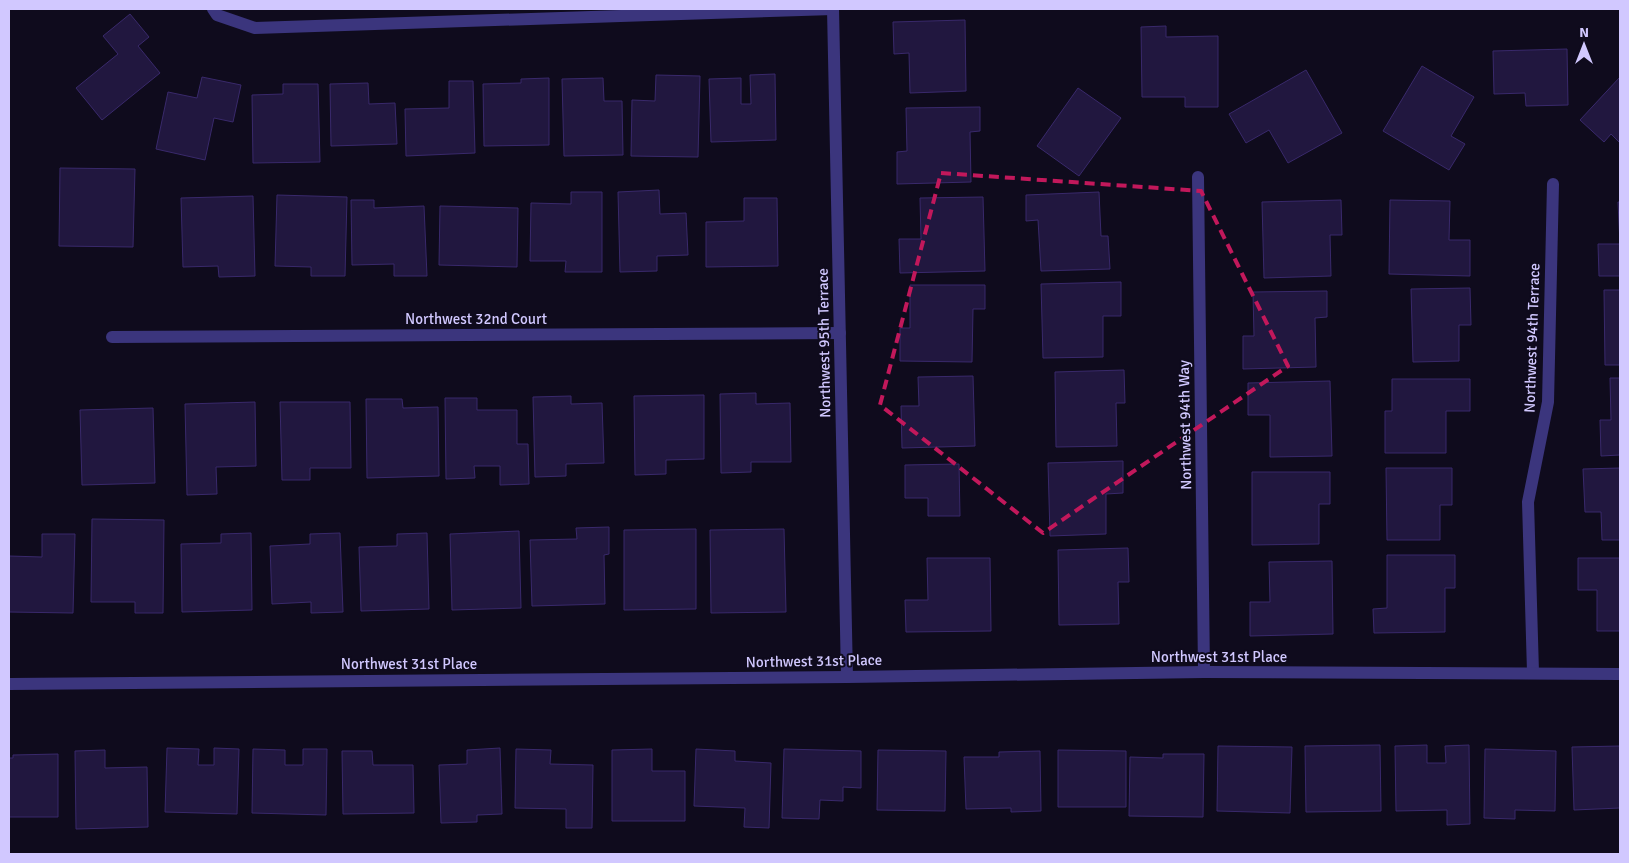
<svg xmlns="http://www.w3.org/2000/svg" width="1629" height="863" viewBox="0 0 1629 863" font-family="Signika,sans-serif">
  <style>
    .building { fill: #21173f; stroke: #39296b }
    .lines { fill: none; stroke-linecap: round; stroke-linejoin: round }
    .minor { stroke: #3b357d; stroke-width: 12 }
    .marked { fill: none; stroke: #c2185b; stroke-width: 4; stroke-dasharray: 10 6; stroke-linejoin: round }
    .labels { text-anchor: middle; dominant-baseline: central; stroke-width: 4; stroke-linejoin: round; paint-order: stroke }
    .street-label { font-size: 15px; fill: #d1c8ff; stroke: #0f0b1d }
  </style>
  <rect width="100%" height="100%" fill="#0f0b1d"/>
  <g class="building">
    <path d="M130,14L149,37L138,46L160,73L102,120L76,88L118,54L103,36Z"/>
    <path d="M965,20L966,91L910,93L909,53L894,54L893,22Z"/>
    <path d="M1166,26V37L1218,36V107H1185V97H1142L1141,27Z"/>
    <path d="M1567,49L1568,105L1526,106L1525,93L1494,94L1493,51Z"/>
    <path d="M1422,66L1474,97L1451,136L1465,144L1449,170L1383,131Z"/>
    <path d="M1306,70L1342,133L1288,163L1269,130L1246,143L1229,114Z"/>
    <path d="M775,74L776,140L711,142L709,79L741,78V104H751L750,75Z"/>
    <path d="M656,75L700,76L698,157L631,156L632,100L655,101Z"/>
    <path d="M202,77L241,85L233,122L214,118L205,160L156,149L168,92L197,98Z"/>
    <path d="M1620,77V143L1611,134L1604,142L1580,120Z"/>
    <path d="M549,78V145L484,146L483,84L521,83V79Z"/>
    <path d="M603,78L604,101H622L623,155L564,156L562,79Z"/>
    <path d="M449,81H473L475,153L406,156L405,109L449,108Z"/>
    <path d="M368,83L369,104L395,103L397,144L331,146L330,84Z"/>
    <path d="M283,84H318L320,162L253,163L252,95L283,94Z"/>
    <path d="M1078,88L1121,118L1079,176L1037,146Z"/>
    <path d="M980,107V131L970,132L971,182L897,184V152L907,151L906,108Z"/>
    <path d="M60,168L135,169L133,247L59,246Z"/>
    <path d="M659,190L660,214L686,213L688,255L657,256V271L620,272L618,192Z"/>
    <path d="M571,192H602V272H565L566,261H530L531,203L571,204Z"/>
    <path d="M1099,192L1101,236H1108L1110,269L1041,271L1038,220L1026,221V195Z"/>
    <path d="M277,195L347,197L345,276H311V267L275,266Z"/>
    <path d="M253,196L255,276L219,277L218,266L183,267L181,198Z"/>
    <path d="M983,197L985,271L900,273L899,239H921L920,198Z"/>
    <path d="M744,198H777L778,266L706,267V222L744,221Z"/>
    <path d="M351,200H374V208L424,206L427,276H394V264L352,265Z"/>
    <path d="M1341,200L1342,235H1330L1331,276L1264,278L1262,202Z"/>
    <path d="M1390,200L1450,201L1449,240H1470V276L1389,274Z"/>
    <path d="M1618,202H1620V276H1599L1598,244H1620Z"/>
    <path d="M440,206L518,208L517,267L439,265Z"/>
    <path d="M1121,282V316H1103V357L1043,358L1041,284Z"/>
    <path d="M910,285H985V309H973L972,362L900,361V328H910Z"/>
    <path d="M1470,288L1471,325H1459V361L1413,362L1411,289Z"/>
    <path d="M1604,290H1620V365H1605Z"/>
    <path d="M1327,291V317L1315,318L1316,367L1243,369V336H1254L1253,292Z"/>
    <path d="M1124,370L1125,403H1116L1117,446L1056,447L1055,372Z"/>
    <path d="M973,376L975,446L902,448L901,406H919L918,377Z"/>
    <path d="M1610,378H1620V455L1601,456L1600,420H1611Z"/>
    <path d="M1392,379H1470V411H1446V453H1385V411H1392Z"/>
    <path d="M1330,381L1332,456L1270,457V415H1248V383Z"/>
    <path d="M756,393V404L790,403L791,462H751V472L721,473L720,394Z"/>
    <path d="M704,395V459L666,460V474L635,475L634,396Z"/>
    <path d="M571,396V404L602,403L604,463L566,464V476L535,477L533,397Z"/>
    <path d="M445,398H477V410H517V444H528L529,484L500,485V466H474L475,478L446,479Z"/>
    <path d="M366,399H402L403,408L438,407L439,476L367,478Z"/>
    <path d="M255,402L256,466L216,467L217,494L187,495L185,404Z"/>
    <path d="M280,402H350L351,468H310V480H282Z"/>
    <path d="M153,408L155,483L82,485L80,410Z"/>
    <path d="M1123,461V493L1106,494V534L1050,536L1048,463Z"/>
    <path d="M959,464L960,516H928V498H905V465Z"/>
    <path d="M1386,468H1452V505H1440V540H1387Z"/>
    <path d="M1620,468V540H1602L1601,512H1585L1583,469Z"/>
    <path d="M1252,472H1330V504H1319V544L1252,545Z"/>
    <path d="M92,519L164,520L163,613H135V602H91Z"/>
    <path d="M609,527V554L604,555L605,604L532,606L530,540L577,539L576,528Z"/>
    <path d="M696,529V609L624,610V530Z"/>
    <path d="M784,529L786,612L711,613L710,530Z"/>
    <path d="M519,531L521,608L452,610L450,534Z"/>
    <path d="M251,533L252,610L182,612L181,544L221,543V534Z"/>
    <path d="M340,533L343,612L311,613V602L272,604L270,546L310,544V534Z"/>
    <path d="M427,533L429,609L361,611L359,547L397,546V534Z"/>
    <path d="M42,534H75L73,613L9,612V556L42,557Z"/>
    <path d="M1128,548L1129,582H1118L1119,624L1059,625L1058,550Z"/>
    <path d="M1387,555H1455V588H1445V632L1374,633L1373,609L1387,608Z"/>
    <path d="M927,558H990L991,631L906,632L905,600H928Z"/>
    <path d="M1578,558H1620V631H1597V590H1578Z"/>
    <path d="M1332,561L1333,634L1250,636V602H1270L1269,562Z"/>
    <path d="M1380,745L1381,811L1306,812L1305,746Z"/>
    <path d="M1427,745V763H1446L1445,746L1469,745L1470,824L1447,825V810L1396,811L1395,746Z"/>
    <path d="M1218,746L1292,747L1290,813L1217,811Z"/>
    <path d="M1620,746V808L1574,810L1572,747Z"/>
    <path d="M167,748L199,749L198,765H214V748L239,749L237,814L165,812Z"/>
    <path d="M500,748L502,814L477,815V822L441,823L439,765L467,764V750Z"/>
    <path d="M253,749L285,750V765H303V749H327L326,815L252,813Z"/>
    <path d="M516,749L551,750L550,764L593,765L592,828H566V809L515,808Z"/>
    <path d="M652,749V771H685V821H612V750Z"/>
    <path d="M696,749L735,751V761L771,763L769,828L744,827L745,808L694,806Z"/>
    <path d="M784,749L861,751V788L843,787V801L820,800L819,819L782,818Z"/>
    <path d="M1485,749L1556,751L1555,811L1515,810V819L1484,818Z"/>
    <path d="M105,750V768L147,767L148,827L76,829L75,751Z"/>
    <path d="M878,750L946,751L945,811L877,810Z"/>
    <path d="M1058,750L1126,751V807H1058Z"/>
    <path d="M342,751H372L373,765H413L414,813L343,814Z"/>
    <path d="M1040,751L1041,811L1011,812V808L966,809L964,757H999V752Z"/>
    <path d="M58,754V817H9V758H13V755Z"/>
    <path d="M1163,754H1204L1203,817L1129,816L1130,757L1163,758Z"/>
  </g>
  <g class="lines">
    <g class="minor">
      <path d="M213,9L217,15L255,28L833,9"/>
      <path d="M833,9L847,677"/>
      <path d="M1198,177L1204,672"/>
      <path d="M112,337L840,333"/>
      <path d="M1533,672L1528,502L1548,402L1553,184"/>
      <path d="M9,684L847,677L1204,672L1620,674"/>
    </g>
  </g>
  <path class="marked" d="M941,173L1201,191L1288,366L1043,533L880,405Z"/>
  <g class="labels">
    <g class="street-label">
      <text x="476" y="319">Northwest 32nd Court</text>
      <text transform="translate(1532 338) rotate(-88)">Northwest 94th Terrace</text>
      <text transform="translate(824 343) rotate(-91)">Northwest 95th Terrace</text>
      <text transform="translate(1185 425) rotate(-91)">Northwest 94th Way</text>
      <text x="1219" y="657">Northwest 31st Place</text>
      <text transform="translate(814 661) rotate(-1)">Northwest 31st Place</text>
      <text x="409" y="664">Northwest 31st Place</text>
    </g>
  </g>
  <rect width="1629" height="863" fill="none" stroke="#d1c8ff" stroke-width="20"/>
  <g transform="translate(1584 45)" stroke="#0f0b1d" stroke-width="4" paint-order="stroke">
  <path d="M0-4L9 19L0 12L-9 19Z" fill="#d1c8ff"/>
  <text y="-8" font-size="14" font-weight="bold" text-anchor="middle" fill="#d1c8ff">N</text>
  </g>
</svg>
